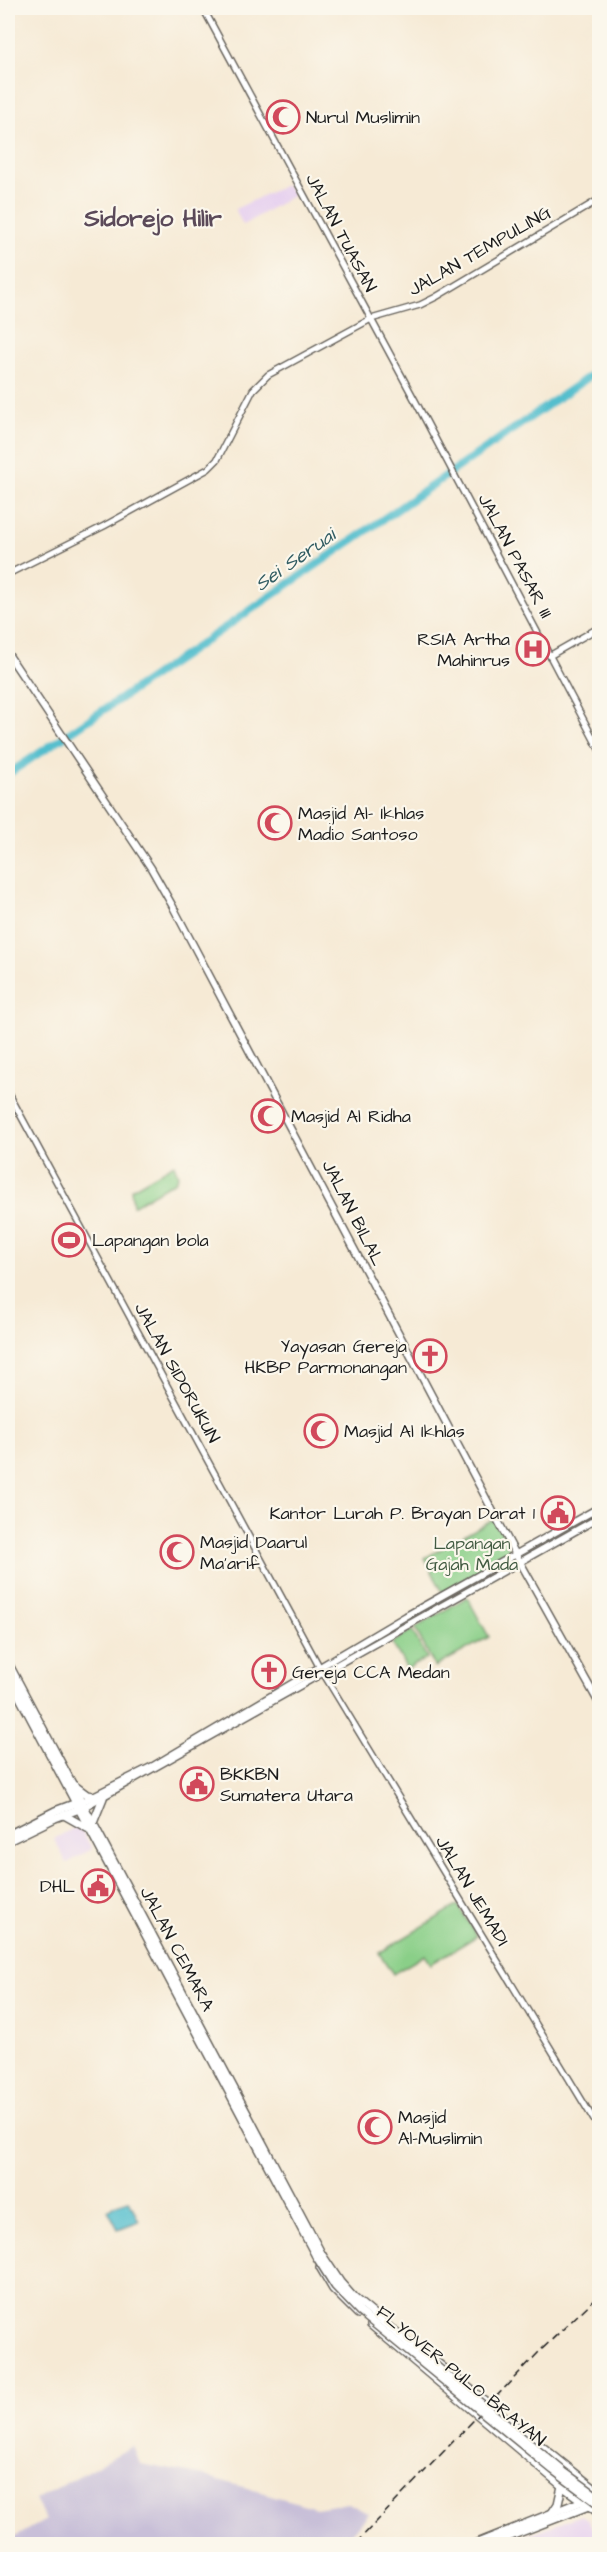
<svg xmlns="http://www.w3.org/2000/svg" width="607" height="2552" viewBox="0 0 607 2552" font-family="'Architects Daughter',sans-serif">
  <style>
    .built { fill: #e7d2ef }
    .industrial { fill: #c8bfd8 }
    .green { fill: #8acf88; stroke: #537652; stroke-width: 1.5 }
    .water { fill: #53becd; stroke: #386d74; stroke-width: 1.5 }
    .lines { fill: none; stroke-linecap: round; stroke-linejoin: round }
    .river { stroke: #53becd; stroke-width: 8 }
    .tertiary-casing { stroke: #68645d; stroke-width: 8 }
    .secondary-casing { stroke: #68645d; stroke-width: 9 }
    .trunk-casing { stroke: #68645d; stroke-width: 10 }
    .tertiary { stroke: #fff; stroke-width: 5 }
    .secondary { stroke: #fff; stroke-width: 6 }
    .trunk { stroke: #fff; stroke-width: 7 }
    .rail { stroke: #1c1c1c; stroke-width: 1.5; stroke-dasharray: 9 4.5; stroke-linecap: butt }
    .trunk-bridge-casing { stroke: #68645d; stroke-width: 10; stroke-linecap: butt }
    .trunk-bridge { stroke: #fff; stroke-width: 7 }
    .labels { text-anchor: middle; dominant-baseline: central; stroke-width: 4.5; stroke-linejoin: round; paint-order: stroke }
    .poi-label { font-size: 18px; fill: #1c1c1c; stroke: #fbf7ec; text-anchor: start }
    .street-label { font-size: 18px; fill: #1c1c1c; stroke: #fbf7ec }
    .park-label { font-size: 18px; fill: #425b42; stroke: #fbf7ec }
    .water-label { font-size: 20px; font-style: italic; fill: #325d63; stroke: #fbf7ec }
    .district-label { font-size: 24px; font-weight: bold; fill: #5b4a59; stroke: #fbf7ec }
  </style>
  <rect width="100%" height="100%" fill="#fbf7ec"/>
  <filter id="ink" filterUnits="userSpaceOnUse"><feTurbulence type="fractalNoise" baseFrequency=".0167" numOctaves="2"/><feDisplacementMap in="SourceGraphic" scale="12" xChannelSelector="R" yChannelSelector="G"/><feConvolveMatrix kernelMatrix="1 2 1 2 8 2 1 2 1" color-interpolation-filters="sRGB"/></filter>
  <filter id="wash" filterUnits="userSpaceOnUse"><feTurbulence type="fractalNoise" baseFrequency=".008" numOctaves="4" result="noise"/><feDisplacementMap in="SourceGraphic" scale="24" xChannelSelector="R" yChannelSelector="G"/><feGaussianBlur stdDeviation="1.35" result="paint"/><feColorMatrix in="noise" values="0 0 0 0 0 0 0 0 0 0 0 0 0 0 0 0 0 1.4 0 .05"/><feComposite in="paint" operator="in"/></filter>
  <g filter="url(#wash)">
    <rect width="100%" height="100%" fill="#f6ead5"/>
    <g class="built">
      <path d="M286,185L294,195L243,225L235,209Z"/>
      <path d="M79,1825L92,1849L67,1863L54,1839Z"/>
      <path d="M581,2515L588,2519L595,2534L599,2532V2544H510L508,2542Z"/>
    </g>
    <path class="industrial" d="M133,2446L140,2464L205,2476L316,2508L348,2503L369,2514L340,2544H8V2541L46,2520L35,2500Z"/>
    <g class="green">
      <path d="M174,1164L178,1175L175,1181L133,1206L131,1189Z"/>
      <path d="M495,1518L511,1552L443,1593L425,1558Z"/>
      <path d="M467,1597L489,1637L435,1667L415,1628Z"/>
      <path d="M412,1630L427,1658L407,1669L392,1643Z"/>
      <path d="M458,1905L477,1936L431,1964L425,1955L393,1974L379,1953Z"/>
    </g>
    <path class="water" d="M129,2200L139,2221L118,2229L108,2210L114,2205Z"/>
    <g class="lines">
      <path class="river" d="M8,774C206,642 403,506 600,369"/>
    </g>
  </g>
  <g filter="url(#ink)">
    <g class="lines">
      <g class="tertiary-casing">
        <g id="tertiary">
          <path d="M203,8L418,406L600,751"/>
          <path d="M8,574L104,526L208,469L217,460L253,390L268,375L371,319L420,305L436,297L600,199"/>
          <path d="M551,655L600,627"/>
          <path d="M8,1092L320,1668L600,2130"/>
        </g>
      </g>
      <g class="secondary-casing">
        <g id="secondary">
          <path d="M8,654L151,868L172,905L515,1553L600,1705"/>
          <path d="M81,1802L153,1766L406,1616L600,1507"/>
          <path d="M84,1807L600,1517"/>
        </g>
      </g>
      <g class="trunk-casing">
        <g id="trunk">
          <path d="M8,1663L322,2255"/>
          <path d="M8,1675L316,2256"/>
          <path d="M75,1786L87,1795L93,1796"/>
          <path d="M64,1815L87,1828"/>
          <path d="M93,1823L103,1798"/>
          <path d="M8,1835L55,1811L79,1802"/>
          <path d="M8,1841L55,1818L82,1808"/>
          <path d="M320,2267L333,2289L358,2314"/>
          <path d="M371,2325L562,2486L600,2514"/>
          <path d="M430,2357L600,2493"/>
          <path d="M552,2513L558,2504L562,2486"/>
          <path d="M475,2544L595,2496"/>
          <path d="M490,2544L591,2505"/>
        </g>
      </g>
      <use href="#tertiary" class="tertiary"/>
      <use href="#secondary" class="secondary"/>
      <use href="#trunk" class="trunk"/>
      <path class="rail" d="M355,2544L541,2350L600,2294"/>
      <g class="trunk-bridge-casing">
        <g id="trunk-bridge">
          <path d="M322,2255L340,2282L354,2298L564,2472L600,2498"/>
          <path d="M316,2256L335,2286L360,2312L553,2470L600,2505"/>
        </g>
      </g>
      <use href="#trunk-bridge" class="trunk-bridge"/>
    </g>
  </g>
  <defs>
    <g id="mosque-ring" transform="scale(1.725)"><circle r="9.5" fill="#fbf7ec" stroke="#d1495b" stroke-width="1.5"/><path d="M3.5-4.9A6 6 0 1 0 3.5 4.9A5 5 0 1 1 3.5-4.9Z" fill="#d1495b"/></g>
    <g id="hospital-ring" transform="scale(1.725)"><circle r="9.5" fill="#fbf7ec" stroke="#d1495b" stroke-width="1.5"/><path d="M-5-5h3v3.5h4V-5h3V5h-3V1.5h-4V5h-3Z" fill="#d1495b"/></g>
    <g id="stadium-ring" transform="scale(1.725)"><circle r="9.5" fill="#fbf7ec" stroke="#d1495b" stroke-width="1.5"/><path d="M0-5a6.5 5 0 1 0 0 10a6.5 5 0 1 0 0-10ZM-3.5-1.8h7v3.6h-7Z" fill="#d1495b"/></g>
    <g id="church-ring" transform="scale(1.725)"><circle r="9.5" fill="#fbf7ec" stroke="#d1495b" stroke-width="1.5"/><path d="M-1.2-6h2.4v3.5h3.3v2.4h-3.3V6h-2.4V-.1h-3.3v-2.4h3.3Z" fill="#d1495b"/></g>
    <g id="civic-ring" transform="scale(1.725)"><circle r="9.5" fill="#fbf7ec" stroke="#d1495b" stroke-width="1.5"/><path d="M-.6-6.5H3V-4.5H.6V-3L4-1V1h2V6H-6V1h2V-1L-.6-3ZM-1.2 2.5V6h2.4V2.5Z" fill="#d1495b"/></g>
  </defs>
  <g fill-rule="evenodd">
    <use href="#mosque-ring" x="283" y="117"/>
    <use href="#hospital-ring" x="533" y="649"/>
    <use href="#mosque-ring" x="275" y="823"/>
    <use href="#mosque-ring" x="268" y="1116"/>
    <use href="#stadium-ring" x="69" y="1240"/>
    <use href="#church-ring" x="430" y="1356"/>
    <use href="#mosque-ring" x="321" y="1431"/>
    <use href="#civic-ring" x="558" y="1513"/>
    <use href="#mosque-ring" x="177" y="1552"/>
    <use href="#church-ring" x="269" y="1672"/>
    <use href="#civic-ring" x="197" y="1784"/>
    <use href="#civic-ring" x="98" y="1886"/>
    <use href="#mosque-ring" x="375" y="2127"/>
  </g>
  <g class="labels">
    <g class="poi-label">
      <text x="306" y="117">Nurul Muslimin</text>
      <text x="510" y="639" text-anchor="end">RSIA Artha<tspan x="510" dy="21">Mahinrus</tspan></text>
      <text x="298" y="813">Masjid Al- Ikhlas<tspan x="298" dy="21">Madio Santoso</tspan></text>
      <text x="291" y="1116">Masjid Al Ridha</text>
      <text x="92" y="1240">Lapangan bola</text>
      <text x="407" y="1346" text-anchor="end">Yayasan Gereja<tspan x="407" dy="21">HKBP Parmonangan</tspan></text>
      <text x="344" y="1431">Masjid Al Ikhlas</text>
      <text x="535" y="1513" text-anchor="end">Kantor Lurah P. Brayan Darat 1</text>
      <text x="200" y="1542">Masjid Daarul<tspan x="200" dy="21">Ma'arif</tspan></text>
      <text x="292" y="1672">Gereja CCA Medan</text>
      <text x="220" y="1774">BKKBN<tspan x="220" dy="21">Sumatera Utara</tspan></text>
      <text x="75" y="1886" text-anchor="end">DHL</text>
      <text x="398" y="2117">Masjid<tspan x="398" dy="21">Al-Muslimin</tspan></text>
    </g>
    <g class="street-label">
      <text transform="translate(341 233) rotate(62)">JALAN TUASAN</text>
      <text transform="translate(480 251) rotate(-30)">JALAN TEMPULING</text>
      <text transform="translate(515 556) rotate(62)">JALAN PASAR III</text>
      <text transform="translate(353 1213) rotate(63)">JALAN BILAL</text>
      <text transform="translate(177 1373) rotate(61)">JALAN SIDORUKUN</text>
      <text transform="translate(472 1891) rotate(59)">JALAN JEMADI</text>
      <text transform="translate(177 1949) rotate(62)">JALAN CEMARA</text>
      <text transform="translate(461 2376) rotate(39)">FLYOVER PULO BRAYAN</text>
    </g>
    <g class="park-label">
      <text x="472" y="1543">Lapangan<tspan x="472" dy="21">Gajah Mada</tspan></text>
    </g>
    <g class="water-label">
      <text transform="translate(295 560) rotate(-35)">Sei Seruai</text>
    </g>
    <g class="district-label">
      <text x="153" y="219">Sidorejo Hilir</text>
    </g>
  </g>
  <rect width="607" height="2552" fill="none" stroke="#fbf7ec" stroke-width="30"/>
</svg>
